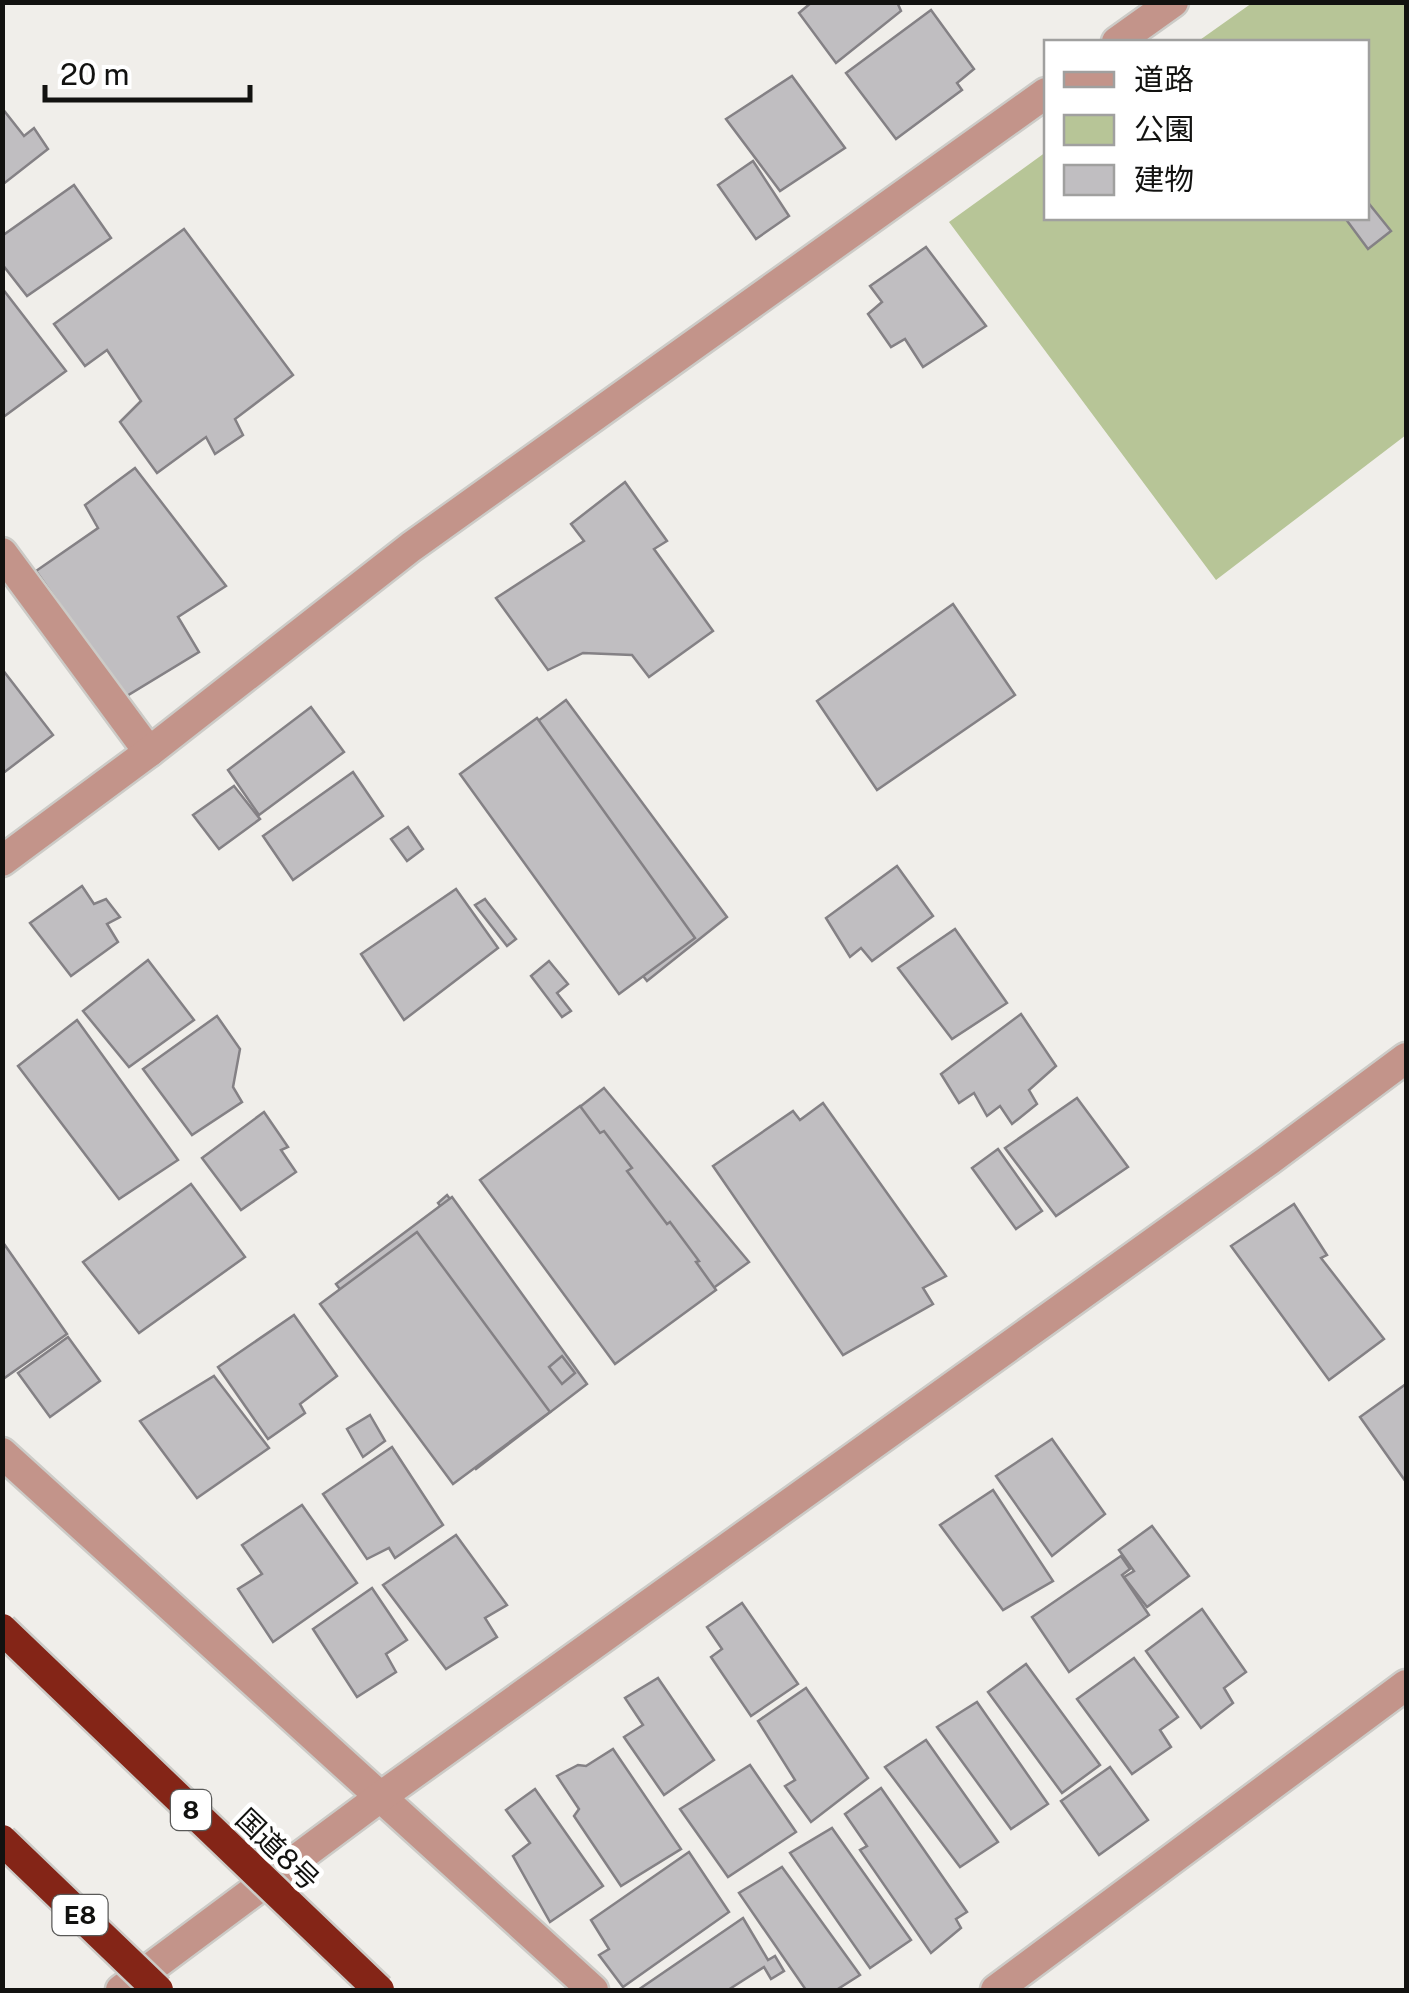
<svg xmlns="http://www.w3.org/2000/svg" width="1409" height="1993" viewBox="0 0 1409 1993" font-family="'Public Sans','Noto Sans JP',sans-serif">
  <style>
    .green { fill: #b7c597 }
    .building { fill: #c0bec1; stroke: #848185; stroke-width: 2.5 }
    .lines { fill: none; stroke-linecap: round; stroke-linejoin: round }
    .minor-casing { stroke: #cccbc7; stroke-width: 35 }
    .minor { stroke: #c3948a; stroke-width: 30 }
    .highway-bridge-casing { stroke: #cccbc7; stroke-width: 35; stroke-linecap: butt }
    .highway-bridge { stroke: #842517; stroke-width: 30 }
    .labels { text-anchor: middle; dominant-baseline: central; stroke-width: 9; stroke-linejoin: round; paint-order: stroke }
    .shield { fill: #fff; stroke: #595958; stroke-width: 2.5 }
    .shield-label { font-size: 25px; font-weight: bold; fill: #121210 }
    .street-label { font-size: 28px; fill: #121210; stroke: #fff }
  </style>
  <rect width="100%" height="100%" fill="#f0eeea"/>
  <path class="green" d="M1252,3H1406V435L1216,580L949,222L1046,152V218H1366V42H1197Z"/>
  <g class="building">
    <path d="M812,2H897L901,11L836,63L799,13Z"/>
    <path d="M931,10L974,69L957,83L962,90L896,139L846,73Z"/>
    <path d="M792,76L845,148L780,191L726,119Z"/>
    <path d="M2,108L24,136L34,128L48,149L2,185Z"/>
    <path d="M753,161L789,216L756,239L718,185Z"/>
    <path d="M74,185L111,238L27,296L2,264V236Z"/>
    <path d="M1366,200L1391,231L1368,249L1345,218H1366Z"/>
    <path d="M184,229L293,375L235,419L243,435L215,454L206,437L157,473L120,422L141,401L107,350L85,366L54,324Z"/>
    <path d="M926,247L986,326L923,367L905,339L891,347L868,314L882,302L870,286Z"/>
    <path d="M2,288L66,371L2,418Z"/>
    <path d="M135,468L226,586L178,617L199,652L125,697L36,571L98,528L85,505Z"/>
    <path d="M625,482L667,541L654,549L713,631L649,677L632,655L583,653L548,670L496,598L584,541L571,524Z"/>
    <path d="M953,604L1015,695L877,790L817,701Z"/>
    <path d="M2,669L53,735L2,774Z"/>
    <path d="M566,700L727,917L647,981L478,766Z"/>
    <path d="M311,707L344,752L259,815L228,770Z"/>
    <path d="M537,718L695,938L619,994L460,774Z"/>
    <path d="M353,772L383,816L293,880L263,836Z"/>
    <path d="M234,786L260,819L219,849L193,815Z"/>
    <path d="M408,827L423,849L407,861L391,839Z"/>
    <path d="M897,866L933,916L872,961L861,948L850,957L826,918Z"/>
    <path d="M82,886L94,904L106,899L120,917L107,924L118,942L71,976L30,923Z"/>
    <path d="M456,889L498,948L404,1020L361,954Z"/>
    <path d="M485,899L516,939L507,946L475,905Z"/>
    <path d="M955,929L1007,1003L952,1039L898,968Z"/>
    <path d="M148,960L194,1020L129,1067L83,1011Z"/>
    <path d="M549,961L568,984L557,993L571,1011L562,1017L531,976Z"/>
    <path d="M1021,1014L1056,1066L1029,1090L1037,1104L1012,1124L1000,1106L987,1116L974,1093L959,1103L941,1074Z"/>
    <path d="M217,1016L240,1049L233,1087L242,1102L192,1135L143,1069Z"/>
    <path d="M77,1020L178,1160L119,1199L18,1066Z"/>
    <path d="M604,1088L749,1262L641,1341L503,1167Z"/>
    <path d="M1077,1098L1128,1167L1056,1216L1005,1148Z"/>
    <path d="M823,1103L946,1276L923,1288L933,1304L843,1355L713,1166L793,1111L800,1120Z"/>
    <path d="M580,1106L600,1133L604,1131L632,1168L627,1171L667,1224L670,1222L699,1261L696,1262L716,1290L615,1364L480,1180Z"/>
    <path d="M264,1112L288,1147L281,1150L296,1172L241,1210L202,1158Z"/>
    <path d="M998,1149L1042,1211L1016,1229L972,1168Z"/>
    <path d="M191,1184L245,1257L139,1333L83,1262Z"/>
    <path d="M447,1195L486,1247L476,1254L438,1203Z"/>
    <path d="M452,1197L587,1384L476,1469L336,1284Z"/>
    <path d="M1294,1204L1327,1255L1321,1258L1384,1339L1329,1380L1231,1246Z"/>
    <path d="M417,1232L550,1412L453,1484L320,1304Z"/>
    <path d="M2,1241L67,1334L3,1379L2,1378Z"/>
    <path d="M294,1315L337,1376L300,1404L305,1413L268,1439L218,1367Z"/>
    <path d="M68,1337L100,1381L50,1417L18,1373Z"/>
    <path d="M562,1356L575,1373L562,1384L549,1367Z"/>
    <path d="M214,1376L269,1448L197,1498L140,1421Z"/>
    <path d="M1406,1384V1482L1360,1417Z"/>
    <path d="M370,1415L385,1441L363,1457L347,1429Z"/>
    <path d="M1052,1439L1105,1514L1052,1556L996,1476Z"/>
    <path d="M392,1447L443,1525L395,1558L389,1548L367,1559L323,1494Z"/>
    <path d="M993,1490L1053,1581L1003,1610L940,1525Z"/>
    <path d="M302,1505L357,1583L273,1642L238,1589L262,1574L242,1545Z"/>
    <path d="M1152,1526L1189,1576L1147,1607L1124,1577L1134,1571L1119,1550Z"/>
    <path d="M456,1535L507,1605L485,1618L497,1637L446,1669L383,1585Z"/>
    <path d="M1121,1556L1130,1569L1122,1575L1149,1615L1069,1672L1032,1617Z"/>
    <path d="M372,1588L407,1640L386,1654L396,1672L357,1697L313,1629Z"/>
    <path d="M742,1603L798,1684L751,1716L711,1657L722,1649L707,1627Z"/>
    <path d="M1202,1609L1246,1672L1224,1688L1233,1703L1201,1728L1146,1651Z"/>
    <path d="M1134,1658L1178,1717L1160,1730L1171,1747L1132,1774L1077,1699Z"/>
    <path d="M1026,1664L1100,1765L1062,1793L988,1692Z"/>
    <path d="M658,1678L714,1760L664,1795L624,1737L643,1725L625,1698Z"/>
    <path d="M806,1688L868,1778L811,1822L785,1786L795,1780L758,1721Z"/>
    <path d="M977,1702L1048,1804L1011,1829L937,1727Z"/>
    <path d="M926,1740L998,1842L960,1867L885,1767Z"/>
    <path d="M613,1749L681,1849L621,1886L574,1816L579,1809L557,1776L578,1765L586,1766Z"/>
    <path d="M750,1765L796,1832L728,1877L680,1809Z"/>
    <path d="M1110,1767L1148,1820L1099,1855L1061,1801Z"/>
    <path d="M881,1788L967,1912L956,1919L961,1928L931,1953L860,1850L867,1846L845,1814Z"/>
    <path d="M535,1789L603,1886L550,1922L513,1856L530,1843L506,1810Z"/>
    <path d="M832,1828L911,1940L870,1968L790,1853Z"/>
    <path d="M689,1852L729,1912L623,1987L599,1955L609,1949L591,1920Z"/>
    <path d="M782,1867L860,1975L838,1989L839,1990H806L739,1893Z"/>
    <path d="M743,1918L768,1960L775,1956L784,1971L771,1979L764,1967L728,1990H638Z"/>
  </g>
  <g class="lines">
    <g class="minor-casing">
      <g id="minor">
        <path d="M1117,42L1173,2"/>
        <path d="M2,553L149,752"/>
        <path d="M2,861L149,752L411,547L1046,93"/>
        <path d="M2,1453L593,1990"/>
        <path d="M121,1990L379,1798L1269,1160L1406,1058"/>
        <path d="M996,1990L1406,1685"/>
      </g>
    </g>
    <use href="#minor" class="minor"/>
    <g class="highway-bridge-casing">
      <g id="highway-bridge">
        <path d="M2,1629L379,1990"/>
        <path d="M2,1840L158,1990"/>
      </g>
    </g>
    <use href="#highway-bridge" class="highway-bridge"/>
  </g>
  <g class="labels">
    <g class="shield">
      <rect x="171" y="1790" width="40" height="40" rx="8"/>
      <rect x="52.5" y="1895" width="55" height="40" rx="8"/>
    </g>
    <g class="shield-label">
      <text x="191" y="1810">8</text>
      <text x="80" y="1915">E8</text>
    </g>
    <g class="street-label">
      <text transform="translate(278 1849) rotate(44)">国道8号</text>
    </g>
  </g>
  <rect width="1409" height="1993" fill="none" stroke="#121210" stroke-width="10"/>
  <rect x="1044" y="40" width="325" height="180" fill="#ffffff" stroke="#a0a09f" stroke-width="2.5"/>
  <rect x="1064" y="72" width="50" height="15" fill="#c3948a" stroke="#a0a09f" stroke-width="2.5"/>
  <text x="1134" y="90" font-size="30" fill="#121210">道路</text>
  <rect x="1064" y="115" width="50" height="30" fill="#b7c597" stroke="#a0a09f" stroke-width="2.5"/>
  <text x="1134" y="140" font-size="30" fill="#121210">公園</text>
  <rect x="1064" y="165" width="50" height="30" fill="#c0bec1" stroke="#a0a09f" stroke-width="2.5"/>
  <text x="1134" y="190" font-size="30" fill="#121210">建物</text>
  <path d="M45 85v15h205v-15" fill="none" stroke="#121210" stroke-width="5"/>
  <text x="60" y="85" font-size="30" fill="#121210" stroke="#ffffff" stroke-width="8" paint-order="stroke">20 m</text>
</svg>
